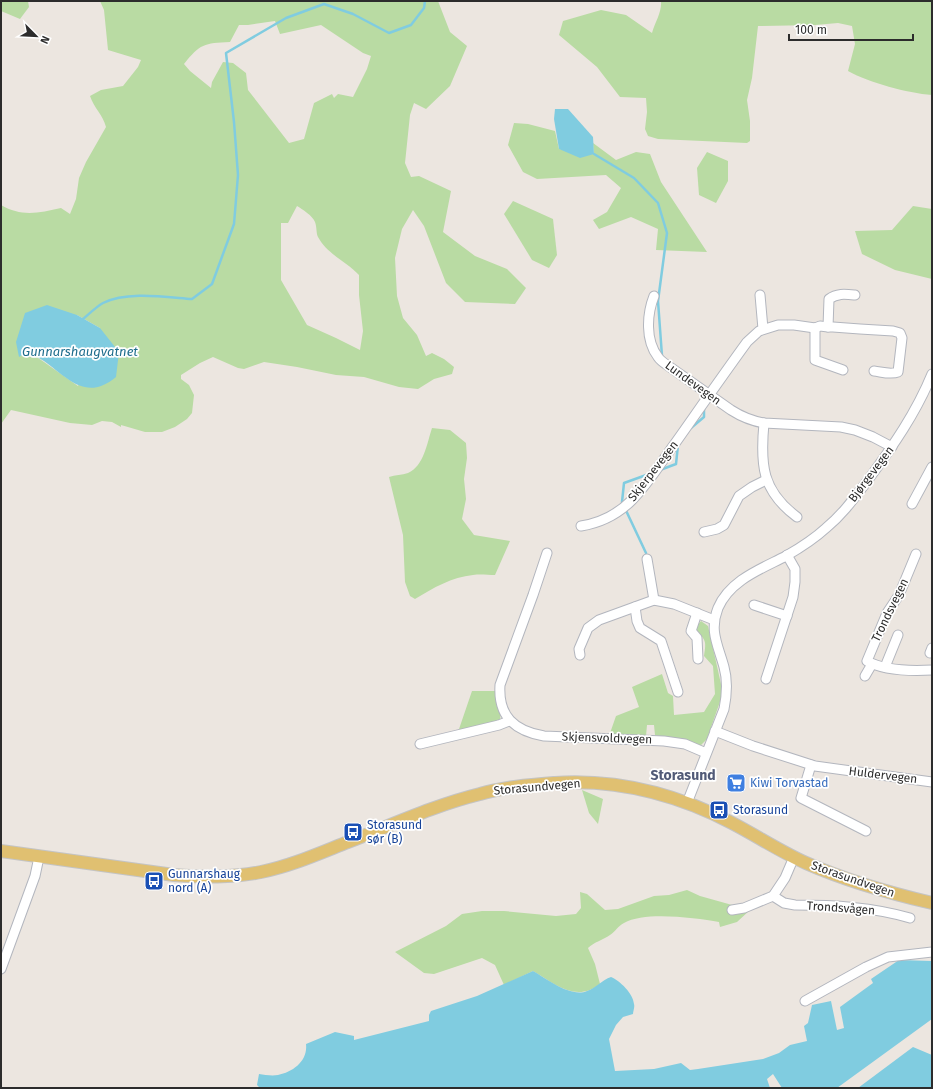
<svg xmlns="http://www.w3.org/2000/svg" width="933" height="1089" viewBox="0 0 933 1089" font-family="'Fira Sans',sans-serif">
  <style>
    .green { fill: #b9dba3; fill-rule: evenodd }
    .water { fill: #80cce0 }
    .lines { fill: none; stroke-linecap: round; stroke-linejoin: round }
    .stream { stroke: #80cce0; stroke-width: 2.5 }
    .minor-casing { stroke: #b3b6be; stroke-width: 11 }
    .major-casing { stroke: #c4c4c4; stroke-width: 14 }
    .minor { stroke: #fff; stroke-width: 9 }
    .major { stroke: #e0c071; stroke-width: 12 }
    .labels { text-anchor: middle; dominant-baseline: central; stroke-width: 3.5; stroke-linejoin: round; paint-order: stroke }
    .street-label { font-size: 12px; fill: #2c2c2c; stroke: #fff }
    .shop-label { font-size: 12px; fill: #366cbe; stroke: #fff; text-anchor: start }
    .transit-label { font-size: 12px; fill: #164399; stroke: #fff; text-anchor: start }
    .water-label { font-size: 13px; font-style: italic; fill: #1e6d8d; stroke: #fff }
    .quarter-label { font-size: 14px; font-weight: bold; fill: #515a77; stroke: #fff }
  </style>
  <rect width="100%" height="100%" fill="#ece6e0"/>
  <g class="green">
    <path d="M1,1H28L29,7L20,19L1,11Z"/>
    <path d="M100,1H438L450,32L467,46L450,86L426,109L414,103L410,115L405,163L411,177L419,176L451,191L443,232L475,256L507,269L526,288L515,304L465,302L446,283L424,226L413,210L402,229L395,258L397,296L403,318L417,335L426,356L432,353L444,359L454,367L452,374L434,379L418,389L399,387L364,377L336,375L297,367L264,362L244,369L238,368L213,357L200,363L181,375V379L189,385L194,395L192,413L187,419L175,427L162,432H145L121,425V427L112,422L102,421L92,425L70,423L11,410L1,424V205C21,217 39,213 61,208L70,214L76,199L79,178L86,162L106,127C103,115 94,108 90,96L101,90L123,86L138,67L141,60L108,50L104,10ZM275,21L280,34L321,25L363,53L371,56L367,69L353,97L338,94L334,98L332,94L314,103L304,139L289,143L248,90L246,73L233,63L223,62L212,82L211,88L190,71L184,64C200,44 204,43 230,42L239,25H248ZM297,206C302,209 313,216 315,222C317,227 316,233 318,237C327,254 347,262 359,275V295L363,331L360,350L336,338L307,325L281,280V223H288ZM77,315L100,328L78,386L44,362L28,351Z"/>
    <path d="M661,1H932V95C907,93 870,83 848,71L855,44L852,26L838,23L815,25L758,26L752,78L747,100L750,121V141L747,143L658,139L648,136L645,129L647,112L646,98L620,97L597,67L559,35L563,21L601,10L626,15L652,33C655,22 662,12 661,1Z"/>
    <path d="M514,123L528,124L555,131L559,149L594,154L593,143L616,160L636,152L650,154L661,182L707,252L656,250L658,229L631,217L599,229L593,220L607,212L621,188L606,175L537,179L523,172L508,145Z"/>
    <path d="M707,152L728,161V181L716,203L699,195L697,168Z"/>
    <path d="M513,201L553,219L557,255L549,268L532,260L504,214Z"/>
    <path d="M913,206L932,209V279L895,270L862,254L855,231L892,230Z"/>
    <path d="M432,428L450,430L466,443L467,458L464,479L466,499L462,519L474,535L510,541L495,575C488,575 480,574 473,575C452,577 433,588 415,599L410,596L405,582L403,535L389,477C395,475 402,475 408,473C424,466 427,443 432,428Z"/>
    <path d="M701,621L708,626L723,693L707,739L700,746L655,735L654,725H647L646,736H609L616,716L639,707L632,687L662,674L668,693L673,696L674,715L704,712L715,694L713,666L704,656C707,639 705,641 695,628Z"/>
    <path d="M472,691H496C496,699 502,714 500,720L458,732Z"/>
    <path d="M582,790L603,799L598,824L589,813Z"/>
    <path d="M687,890L700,896L750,910L737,922L720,927L719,922C695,918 645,911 624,923C618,926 615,932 610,935C603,940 594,942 588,948L595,964L600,984C576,1003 555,984 533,971L504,985L495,965L482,958L434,974L424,973L395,952L446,926L462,914L482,911H504L556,916L576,914L581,908L580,892L587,894L605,910L618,909L654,896L669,895Z"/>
  </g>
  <g class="water">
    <path d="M555,109H568L593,137L594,154L580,158L559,149L554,119Z"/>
    <path d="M47,305L77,315L100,328L119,352L116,377C86,402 68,378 44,361C39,358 33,355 28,351L19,357L16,342L25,313Z"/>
    <path d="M899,960L932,961V1019L837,1088H782L773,1074L767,1079L770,1088H260L257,1085L259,1074C265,1075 272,1076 278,1075C293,1072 308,1061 306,1044L335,1032L354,1036V1040L429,1021V1015L431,1011L477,996L533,971C547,979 571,998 587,991C596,988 602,980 611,977C620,981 633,993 634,1004C635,1007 633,1011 633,1014L623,1017L616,1025L609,1039L615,1071L654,1069L681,1063L690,1070L698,1069L763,1059L779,1053L790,1045L807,1041L804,1026L808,1023L812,1005L831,1001L837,1030L844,1028L840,1007L873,983L871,979Z"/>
    <path d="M913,1047L932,1055V1088H858Z"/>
  </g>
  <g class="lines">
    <g class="stream">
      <path d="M594,154L634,178L658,203L667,233L658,301L662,356"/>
      <path d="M83,319C89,314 96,307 103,303C127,291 165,297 192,299L212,284L234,224L238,175L234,122L226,53L286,18L324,4L353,14L389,33L411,25L424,8L425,1"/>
      <path d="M691,428L704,417V409"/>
      <path d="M660,470L676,464L678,445"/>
      <path d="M646,553L622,502L624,483L649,474"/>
    </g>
    <g class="minor-casing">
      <g id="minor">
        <path d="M760,295L763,329"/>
        <path d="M654,296C647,314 645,340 658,357C660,360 664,363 667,365L731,410C742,417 752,421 764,423L841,427L855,430L873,437L892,447"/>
        <path d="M828,327L829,299C837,293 845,294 855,295"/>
        <path d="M815,328V360L843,370"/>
        <path d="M764,423C760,465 762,491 797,517"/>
        <path d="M912,504L932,467"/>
        <path d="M581,526C600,523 618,514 632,500C649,483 662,461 676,442C700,408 723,375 747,342L759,331L778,325H794L815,328L820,326L828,327H833L860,329L893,331L900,333L902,338L898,372C891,375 882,372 874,371"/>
        <path d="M704,532L717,529L724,525L739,496L752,487L766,480"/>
        <path d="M547,553L533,595L500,685C498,716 514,731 544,736L664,741L685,744L706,753"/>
        <path d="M916,554L899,595L887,613L867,661C884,671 913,671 932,670"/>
        <path d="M647,559L654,600"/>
        <path d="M754,605L787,616"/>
        <path d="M635,607L637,621L640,628L661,641L678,692"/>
        <path d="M697,613L691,631L697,638L698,659"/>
        <path d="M930,653L932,648"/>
        <path d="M580,655L579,649L588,628L599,620L654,600L674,604L714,620"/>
        <path d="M885,667L898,635"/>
        <path d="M865,676L872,664"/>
        <path d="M766,679L793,597L795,582V569L787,555"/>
        <path d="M715,731L753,746L815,766L932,782"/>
        <path d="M420,744L499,725L509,721"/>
        <path d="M811,765L801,798L866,831"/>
        <path d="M687,803L724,709C727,694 728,681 724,667C718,645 709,631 718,608C730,580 761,569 786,556C800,548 814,539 826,528C843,514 855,497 868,480C893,446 916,413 932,374"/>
        <path d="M773,896L784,903L795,905C834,905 872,907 910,918"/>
        <path d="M732,910L744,908L773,896L785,878L794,857"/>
        <path d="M1,969L35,876L39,857"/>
        <path d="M805,1001L866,967L888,957L932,952"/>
      </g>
    </g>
    <g class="major-casing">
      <path id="major" d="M1,851L174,875C203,877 232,878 261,872C291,866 320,853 348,842C392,825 435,805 480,794C504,787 530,785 555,783C617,779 678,795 732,823C757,836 781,852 806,863C847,881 889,893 932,903"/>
    </g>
    <use href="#minor" class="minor"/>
    <use href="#major" class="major"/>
  </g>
  <defs>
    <g id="supermarket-square" transform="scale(1)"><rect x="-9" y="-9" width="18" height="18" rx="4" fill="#3f7fe0" stroke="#fff"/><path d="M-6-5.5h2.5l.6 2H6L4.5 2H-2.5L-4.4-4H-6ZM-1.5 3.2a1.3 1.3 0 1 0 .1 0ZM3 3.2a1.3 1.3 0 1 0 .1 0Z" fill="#fff"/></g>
    <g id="bus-square" transform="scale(1)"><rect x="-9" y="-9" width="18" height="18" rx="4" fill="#1a4fb4" stroke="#fff"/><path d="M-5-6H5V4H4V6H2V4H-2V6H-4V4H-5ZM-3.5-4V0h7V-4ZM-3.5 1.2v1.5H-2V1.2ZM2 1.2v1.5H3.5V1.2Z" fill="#fff"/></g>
  </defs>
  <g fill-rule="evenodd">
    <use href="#supermarket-square" x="736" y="783"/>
    <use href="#bus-square" x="719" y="810"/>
    <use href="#bus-square" x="353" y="832"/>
    <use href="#bus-square" x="154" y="881"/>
  </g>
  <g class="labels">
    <g class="street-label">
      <text transform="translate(693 383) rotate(36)">Lundevegen</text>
      <text transform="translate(653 471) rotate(-52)">Skjerpevegen</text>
      <text transform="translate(871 474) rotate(-53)">Bjørgevegen</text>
      <text transform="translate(890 610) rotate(-64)">Trondsvegen</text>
      <text transform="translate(607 738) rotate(2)">Skjensvoldvegen</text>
      <text transform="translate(883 775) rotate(7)">Huldervegen</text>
      <text transform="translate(537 787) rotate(-5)">Storasundvegen</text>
      <text transform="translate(853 879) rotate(19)">Storasundvegen</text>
      <text transform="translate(841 908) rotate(4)">Trondsvågen</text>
    </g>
    <g class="shop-label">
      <text x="750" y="783">Kiwi Torvastad</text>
    </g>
    <g class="transit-label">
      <text x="733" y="810">Storasund</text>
      <text x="367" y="825">Storasund<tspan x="367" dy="14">sør (B)</tspan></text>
      <text x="168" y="874">Gunnarshaug<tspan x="168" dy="14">nord (A)</tspan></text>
    </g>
    <g class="water-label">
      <text x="80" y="351">Gunnarshaugvatnet</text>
    </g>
    <g class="quarter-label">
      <text x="683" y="775">Storasund</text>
    </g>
  </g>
  <rect width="933" height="1089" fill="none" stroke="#2c2c2c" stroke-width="4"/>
  <g transform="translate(36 36) rotate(114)" stroke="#ffffff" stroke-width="3" paint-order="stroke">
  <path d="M0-3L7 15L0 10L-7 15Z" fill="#2c2c2c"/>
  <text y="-6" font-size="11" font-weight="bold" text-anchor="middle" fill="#2c2c2c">N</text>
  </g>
  <path d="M789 34v6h124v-6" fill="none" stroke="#2c2c2c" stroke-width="2"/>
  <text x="795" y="34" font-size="12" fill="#2c2c2c" stroke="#ffffff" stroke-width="3" paint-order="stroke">100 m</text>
</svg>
